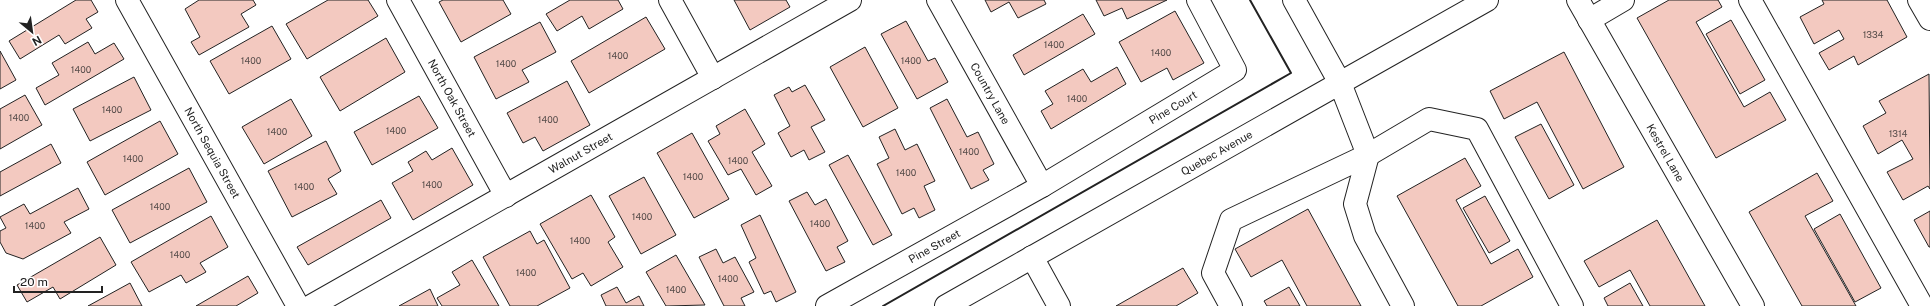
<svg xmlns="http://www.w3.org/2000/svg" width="1930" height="306" viewBox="0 0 1930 306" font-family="'Public Sans',sans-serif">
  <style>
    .building { fill: #f3c9c0; stroke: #222 }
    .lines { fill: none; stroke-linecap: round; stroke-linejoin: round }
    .street-casing { stroke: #222; stroke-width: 24 }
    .secondary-casing { stroke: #222; stroke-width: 24 }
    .street { stroke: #fff; stroke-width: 22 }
    .secondary { stroke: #fff; stroke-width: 22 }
    .wall { stroke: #222; stroke-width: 2 }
    .labels { text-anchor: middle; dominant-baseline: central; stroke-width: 3; stroke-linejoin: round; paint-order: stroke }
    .number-label { font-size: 9px; fill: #564c4a }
    .street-label { font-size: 11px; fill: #222; stroke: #fff }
  </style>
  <rect width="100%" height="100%" fill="#fff"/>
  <g class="building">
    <path d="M76,0H91L98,12L86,19L92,28L65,44L59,35L20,59L9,41Z"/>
    <path d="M199,0H253L256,5L241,14L249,27L199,55L191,42L200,37L185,9Z"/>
    <path d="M328,0H368L378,16L307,59L286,24Z"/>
    <path d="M443,0H503L511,14L461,42L439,2Z"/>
    <path d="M570,0H618L623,9L589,29L582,16L557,31L546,14Z"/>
    <path d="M734,0H786L790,7L750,30Z"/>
    <path d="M985,0H1044L1046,4L1018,18L1009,2L991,12Z"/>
    <path d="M1096,0H1167L1127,19L1122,8L1104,16Z"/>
    <path d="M1669,0H1718L1722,7L1696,22L1744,107L1770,92L1786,120L1716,158L1637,18Z"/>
    <path d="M1822,0H1887L1907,37L1858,65L1854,56L1829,70L1819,53L1844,39L1839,30L1814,44L1800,17L1824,4Z"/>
    <path d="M1175,11L1204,63L1173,80L1167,68L1141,82L1119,42Z"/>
    <path d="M1083,14L1095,34L1024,75L1013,55Z"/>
    <path d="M646,17L665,49L589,93L571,61Z"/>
    <path d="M1731,20L1765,80L1740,94L1706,34Z"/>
    <path d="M906,21L928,61L935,58L948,82L917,99L881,34Z"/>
    <path d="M540,22L556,52L522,70L529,82L496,99L474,57Z"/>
    <path d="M272,26L291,59L229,94L210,61Z"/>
    <path d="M386,38L405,72L340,111L320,77Z"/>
    <path d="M88,42L95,54L114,43L124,59L45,105L36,88L59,75L52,63Z"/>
    <path d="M865,47L898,108L863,127L830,67Z"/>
    <path d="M0,51L16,80L0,89Z"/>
    <path d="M1564,52L1624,167L1583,189L1537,102L1504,119L1490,91Z"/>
    <path d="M1117,67L1126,84L1051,129L1041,111L1053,104L1045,91L1083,69L1091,82Z"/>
    <path d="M1929,74L1930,189L1928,186L1903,200L1887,172L1913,159L1902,140L1878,154L1863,126L1886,113L1879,101Z"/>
    <path d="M134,77L151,110L90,141L73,109Z"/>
    <path d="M567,81L590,125L543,151L535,137L523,143L507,113Z"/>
    <path d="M805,85L825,120L811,127L825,152L809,160L804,150L791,157L778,133L790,126L774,95L789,87L792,92Z"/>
    <path d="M25,95L42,125L0,149V109Z"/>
    <path d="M419,96L438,128L372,165L354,132Z"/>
    <path d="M291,99L312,136L264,164L242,127Z"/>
    <path d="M947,99L967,137L978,132L994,164L983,170L989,180L971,189L930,108Z"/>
    <path d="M745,109L765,144L752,152L772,186L756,195L741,169L728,175L708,141L720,134L716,126Z"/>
    <path d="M160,121L178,154L105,195L87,162Z"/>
    <path d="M1541,124L1574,185L1549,199L1515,137Z"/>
    <path d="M895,129L905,150L917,144L935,181L924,186L935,210L919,218L914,208L902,214L877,164L889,158L879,137Z"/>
    <path d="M692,133L729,199L694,218L657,153Z"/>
    <path d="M326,141L341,171L328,179L337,194L292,217L268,171Z"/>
    <path d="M51,144L61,163L0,196V172Z"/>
    <path d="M452,148L473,185L413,220L392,183L413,171L408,162L426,151L432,160Z"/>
    <path d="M848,155L892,235L873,245L829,165Z"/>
    <path d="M1465,158L1481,186L1456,200L1491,264L1518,249L1533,277L1481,306H1458L1397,196Z"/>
    <path d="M189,168L207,202L130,243L112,210Z"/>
    <path d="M1817,173L1833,201L1805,216L1856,306H1802L1749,212Z"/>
    <path d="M644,177L676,235L641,254L609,196Z"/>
    <path d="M78,188L89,209L64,222L71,233L23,259L6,253L0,242V231L6,228L0,217L24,204L30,214Z"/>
    <path d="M807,192L815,205L826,199L848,241L837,247L845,262L826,271L789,201Z"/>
    <path d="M591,195L615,237L608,242L623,267L591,286L583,273L572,279L540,224Z"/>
    <path d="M1485,196L1510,241L1489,253L1463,208Z"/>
    <path d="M381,200L391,218L308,265L297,247Z"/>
    <path d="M1308,209L1361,306H1307L1282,260L1251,277L1235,249Z"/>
    <path d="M1930,211V247H1929L1914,220Z"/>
    <path d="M1840,214L1881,288L1855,302L1814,229Z"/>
    <path d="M760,215L796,292L776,302L771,291L764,294L749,262L756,258L741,225Z"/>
    <path d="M211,216L228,247L200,263L206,272L186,283L181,275L149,292L131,262Z"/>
    <path d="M1657,220L1705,306H1650L1630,270L1599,287L1584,261Z"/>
    <path d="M530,231L537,244L544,240L570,288L537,306H510L483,257Z"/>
    <path d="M100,237L116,265L60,299L53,287L27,302L17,285Z"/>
    <path d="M716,249L723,263L735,257L754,292L741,298L745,306H724L699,257Z"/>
    <path d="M676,255L705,305L666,306L646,272Z"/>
    <path d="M472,260L499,306H442L437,298L460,285L452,272Z"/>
    <path d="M1183,268L1198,293L1176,306H1116Z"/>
    <path d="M248,276L258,293L236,306H196Z"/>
    <path d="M130,283L142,306H88Z"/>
    <path d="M1630,283L1643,306H1608L1604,298Z"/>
    <path d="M617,287L626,303L639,296L644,306H606L601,295Z"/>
    <path d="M1289,287L1300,306H1267L1264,301Z"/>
    <path d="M430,289L438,306H399Z"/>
  </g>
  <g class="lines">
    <g class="street-casing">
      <g id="street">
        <path id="s1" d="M127,0L298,306"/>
        <path id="s2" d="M398,0L506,196"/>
        <path d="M670,0L713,78"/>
        <path id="s3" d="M938,0L1042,186"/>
        <path id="s4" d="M1578,0L1753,306"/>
        <path d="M1750,0L1922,306"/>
        <path d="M1919,0L1930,19"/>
        <path d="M1589,20L1623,0"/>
        <path d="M1032,257L1059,306"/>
        <path id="s5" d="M311,306L850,0"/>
        <path id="s6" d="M827,306L1042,186L1235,70L1198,0"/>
        <path id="s7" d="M946,306L1340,83L1368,155L1355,204L1365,236L1403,306"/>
        <path d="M1231,306L1213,273L1231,220L1368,155L1429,119L1477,129L1572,306"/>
      </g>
    </g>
    <g class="secondary-casing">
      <path id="secondary" d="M1294,0L1340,83L1487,0"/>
    </g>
    <use href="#street" class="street"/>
    <use href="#secondary" class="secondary"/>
    <path class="wall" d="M883,306L1291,73L1250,0"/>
  </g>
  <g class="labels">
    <g class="number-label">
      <text x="1873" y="34">1334</text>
      <text x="1054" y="44">1400</text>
      <text x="1161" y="52">1400</text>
      <text x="618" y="55">1400</text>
      <text x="251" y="60">1400</text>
      <text x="911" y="60">1400</text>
      <text x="506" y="63">1400</text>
      <text x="81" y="69">1400</text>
      <text x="1077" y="98">1400</text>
      <text x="112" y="109">1400</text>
      <text x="19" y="117">1400</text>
      <text x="548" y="119">1400</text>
      <text x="396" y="130">1400</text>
      <text x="277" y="131">1400</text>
      <text x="1898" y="133">1314</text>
      <text x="969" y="151">1400</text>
      <text x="133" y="158">1400</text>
      <text x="738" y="160">1400</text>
      <text x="906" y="172">1400</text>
      <text x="693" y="176">1400</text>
      <text x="432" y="184">1400</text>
      <text x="304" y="186">1400</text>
      <text x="160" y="206">1400</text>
      <text x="642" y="216">1400</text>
      <text x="820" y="223">1400</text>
      <text x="35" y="225">1400</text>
      <text x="580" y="240">1400</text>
      <text x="180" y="254">1400</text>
      <text x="526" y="272">1400</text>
      <text x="728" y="278">1400</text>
      <text x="676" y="289">1400</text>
    </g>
    <g class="street-label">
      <text stroke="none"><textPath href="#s3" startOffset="107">Country Lane</textPath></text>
      <text stroke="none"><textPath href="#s2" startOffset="112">North Oak Street</textPath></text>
      <text stroke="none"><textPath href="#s6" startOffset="399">Pine Court</textPath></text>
      <text stroke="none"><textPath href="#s1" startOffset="175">North Sequia Street</textPath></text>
      <text stroke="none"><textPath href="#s5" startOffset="310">Walnut Street</textPath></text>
      <text stroke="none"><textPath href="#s7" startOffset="311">Quebec Avenue</textPath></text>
      <text stroke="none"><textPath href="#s4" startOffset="176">Kestrel Lane</textPath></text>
      <text stroke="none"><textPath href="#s6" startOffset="123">Pine Street</textPath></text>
    </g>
  </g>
  <g transform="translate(32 32) rotate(151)" stroke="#ffffff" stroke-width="3" paint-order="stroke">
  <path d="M0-3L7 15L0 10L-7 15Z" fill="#222222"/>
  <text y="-6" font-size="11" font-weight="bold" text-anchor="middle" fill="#222222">N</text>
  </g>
  <path d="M14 286v6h88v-6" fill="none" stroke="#222222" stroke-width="2"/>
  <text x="20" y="286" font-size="12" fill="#222222" stroke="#ffffff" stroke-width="3" paint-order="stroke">20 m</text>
</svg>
